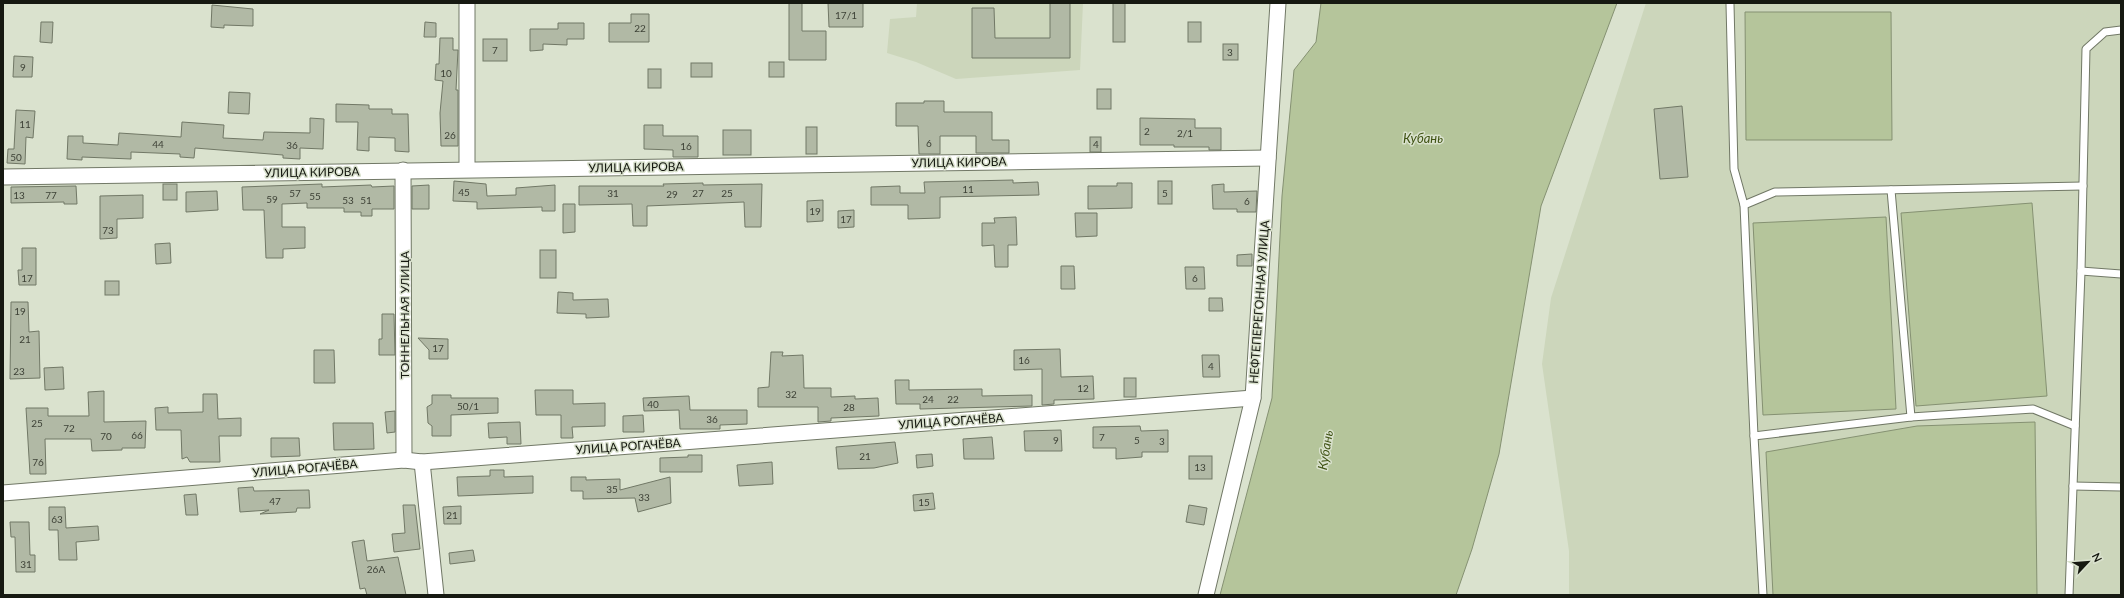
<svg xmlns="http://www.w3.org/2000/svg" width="2124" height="598" viewBox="0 0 2124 598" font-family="Lato,sans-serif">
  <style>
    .built { fill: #ccd6bb }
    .water { fill: #b5c59b; stroke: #859172 }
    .building { fill: #b1b9a5; stroke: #717866 }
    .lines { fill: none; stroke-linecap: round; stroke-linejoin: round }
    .service-casing { stroke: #717866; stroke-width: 9 }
    .minor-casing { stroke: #717866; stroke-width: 17 }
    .service { stroke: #fff; stroke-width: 7 }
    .minor { stroke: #fff; stroke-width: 15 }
    .labels { text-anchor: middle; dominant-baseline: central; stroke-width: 3; stroke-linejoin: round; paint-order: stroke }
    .number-label { font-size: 10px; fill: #3d4136 }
    .street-label { font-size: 12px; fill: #161911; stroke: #dae2ce }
    .water-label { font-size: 13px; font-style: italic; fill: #3f5213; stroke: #dae2ce }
  </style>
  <rect width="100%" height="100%" fill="#dae2ce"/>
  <g class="built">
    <path d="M917,3H1083L1080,70L956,79L916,62L887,53L890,19L916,17Z"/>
    <path d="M1646,3H2121V595H1569V551L1542,364L1551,298Z"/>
  </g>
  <g class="water">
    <path d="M1321,3H1617L1541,206L1499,454L1472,549L1456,595H1220L1272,398L1282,196L1294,70L1316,42Z"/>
    <path d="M1745,12H1891L1892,140H1746Z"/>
    <path d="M2032,203L2047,396L1916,406L1901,213Z"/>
    <path d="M1886,217L1896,409L1763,415L1753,223Z"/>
    <path d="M2035,422L2037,595H1773L1766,452L1917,426Z"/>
  </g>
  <g class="building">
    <path d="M789,3H802V31H826V60H789Z"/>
    <path d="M828,3H863V27H829Z"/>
    <path d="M1050,3H1070V58H972V8H994L995,38H1050Z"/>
    <rect x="1113" y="3" width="12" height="39"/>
    <path d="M212,5L253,9V26L224,25V28L211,27Z"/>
    <path d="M631,14H649V42H609V23H631Z"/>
    <path d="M41,22H53L52,43L40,42Z"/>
    <path d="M425,22L436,23V37H424Z"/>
    <rect x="1188" y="22" width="13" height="20"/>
    <path d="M558,23H584V39H567V45L543,44V50L530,51V29H558Z"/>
    <path d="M440,38H453V50H458L456,90H458V146H441L440,113L443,81L435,80L436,64H439Z"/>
    <rect x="483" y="39" width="24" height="22"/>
    <rect x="1223" y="44" width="15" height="16"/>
    <path d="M14,56L33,57L32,77H13Z"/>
    <rect x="769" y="62" width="15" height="15"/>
    <rect x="691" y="63" width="21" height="14"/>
    <rect x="648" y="69" width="13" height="19"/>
    <rect x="1097" y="89" width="14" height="20"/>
    <path d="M229,92L250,93L249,114L228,113Z"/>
    <path d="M924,101H944V112H992V140H1009V153H976V136H940V154H919L918,126H896V103H924Z"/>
    <path d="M336,104L369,105V109H392V114H408L409,152L395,151V138L369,137V151L357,150L358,122H336Z"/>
    <path d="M1682,106L1688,177L1660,179L1654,109Z"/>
    <path d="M16,110L35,111L33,138L26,137L25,164L7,163L8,149H14Z"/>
    <path d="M310,118L324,119L323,149L300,148V159L283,158V155L195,148L194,158L180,157V154L131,152V159L82,157V160L67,159L68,136H83V143L118,145L119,133L181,137L182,122L224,125L223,138L263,140L264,132L310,133Z"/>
    <path d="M1140,118L1195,119V128H1221V150H1209V147H1174V145H1140Z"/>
    <path d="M644,125H663V136H698V157H673V150L644,149Z"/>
    <rect x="806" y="127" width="11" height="27"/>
    <rect x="723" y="130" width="28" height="25"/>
    <rect x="1090" y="137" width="11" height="15"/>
    <path d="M1013,180V183L1038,182L1039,195L940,197V218L908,219V205H871V187L900,186V193H925L924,182Z"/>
    <path d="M454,181L486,184L487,196L516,195V188L555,185V211H542V207L477,209V202L453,201Z"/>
    <rect x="1158" y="181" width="14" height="23"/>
    <path d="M703,183V185L762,184L761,227H745L744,202L647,206V226H633L632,204L579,205V186H664L663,184Z"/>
    <path d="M1117,183H1132V208L1088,209V186H1117Z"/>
    <rect x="163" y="184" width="14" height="16"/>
    <path d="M322,184V187L371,185L372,187L394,186V209H372V216H361V212H344V208H307V203L282,204V227H305V248L283,249V258H266L264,210H243L242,187Z"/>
    <path d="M1224,184V192L1257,191L1256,212H1237V209H1213L1212,185Z"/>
    <path d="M429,185V209H412V186Z"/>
    <path d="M76,186L77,204H64V202L11,203V187Z"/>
    <path d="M217,191L218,210L186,212V192Z"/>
    <path d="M143,195V218L117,219V238L100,239V196Z"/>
    <path d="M823,200V221L807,222V201Z"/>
    <path d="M563,204H575V232L563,233Z"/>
    <path d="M854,210V227L838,228V211Z"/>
    <path d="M1075,213H1097V236L1076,237Z"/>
    <path d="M1016,217L1017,245H1008V267H995L994,245L982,246V223H995L994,218Z"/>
    <path d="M170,243L171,263L156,264L155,244Z"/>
    <path d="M22,248H36V285H19L18,270H22Z"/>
    <rect x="540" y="250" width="16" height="28"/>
    <path d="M1252,254V266H1237V255Z"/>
    <path d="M1061,266H1074L1075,289H1061Z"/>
    <path d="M1185,267H1204L1205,289H1186Z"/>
    <rect x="105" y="281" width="14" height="14"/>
    <path d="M558,292L573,293V300L608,299L609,317L586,318V314L557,313Z"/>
    <path d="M1209,298H1222L1223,311H1209Z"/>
    <path d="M11,302H28L29,332L39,331L40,378L10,379Z"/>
    <path d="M382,314H394L395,355H379V339H382Z"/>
    <path d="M418,338L448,339V359H429V350Z"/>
    <path d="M1060,349L1061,377L1093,376L1094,399L1054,400V404L1042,405V369L1014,370V350Z"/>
    <path d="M314,350H334L335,383H314Z"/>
    <path d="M771,352H783L782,356L803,355L804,388H831V397L855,396V399L878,398L879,416L831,418V421L818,422V407H758V388L769,387Z"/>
    <path d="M1202,355H1219L1220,377H1203Z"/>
    <path d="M63,367L64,389L45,390L44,368Z"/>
    <rect x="1124" y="378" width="12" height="19"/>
    <path d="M895,380H909V390L982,389V396L1032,395V406L920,409V404H896Z"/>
    <path d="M535,390H573V404L605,403V426L572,427L573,438H561V415H536Z"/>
    <path d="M104,391V422L146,421L145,448H122V450L92,451L91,439H45L46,474H30L26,408H48V416H89L88,392Z"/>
    <path d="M203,394H217L218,419L241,418V436H219L220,462H190L187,457L182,459L181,430H156L155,408L168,407V413L203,412Z"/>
    <path d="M432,395H451V398H498V413L451,415V436H432V426L428,423L427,407L432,404Z"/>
    <path d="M689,396L690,410H747V424L720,425V429H680L679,410L644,411L643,398Z"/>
    <path d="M395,411V432L387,433L385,412Z"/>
    <path d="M643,415L644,432H623V416Z"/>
    <path d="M520,422L521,444H507V437L489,438L488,423Z"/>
    <path d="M333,423H373L374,449L334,450Z"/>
    <path d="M1140,426L1141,431L1168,430V452H1142V457L1116,459V448H1093V427Z"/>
    <path d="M1061,430L1062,451H1025L1024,431Z"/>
    <path d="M992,437L994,459H964L963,439Z"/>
    <path d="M271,438H299L300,456L271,457Z"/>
    <path d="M895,442L898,463L874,468L838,469L836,447Z"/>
    <path d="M932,454L933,466L917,468L916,455Z"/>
    <path d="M688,455H702V472H660V458L688,457Z"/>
    <rect x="1189" y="456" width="23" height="23"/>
    <path d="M772,462L773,484L739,486L737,465Z"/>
    <path d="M490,470H504V477L533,476V493L458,496L457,477L490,476Z"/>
    <path d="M571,477H586V480L620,479V490L670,477L671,503L638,512L635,498L583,499V491H571Z"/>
    <path d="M253,487L254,491L309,490L310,508H297L296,512L260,514L269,510L240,512L238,488Z"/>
    <path d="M933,493L935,509L914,511L913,495Z"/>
    <path d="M196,494L198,515H186L184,495Z"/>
    <path d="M403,505H415L420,549L394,552L392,534L405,533Z"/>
    <path d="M1189,505L1207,508L1204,525L1186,522Z"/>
    <path d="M461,506V524H444L443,507Z"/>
    <path d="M49,507H65L66,528L98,526L99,540L76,542L77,560H59L58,530H49Z"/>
    <path d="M10,522H29L30,555H35V572H16L15,537H11Z"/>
    <path d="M364,540L367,561L398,557L406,595H367L365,588L360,589L352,542Z"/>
    <path d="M473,550L475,561L450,564L449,553Z"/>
  </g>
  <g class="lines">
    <g class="service-casing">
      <g id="service">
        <path d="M1730,4L1734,169L1744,205L1754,436L1763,595"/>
        <path d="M1891,190L1911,417"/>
        <path d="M1744,205L1775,192L2083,186"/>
        <path d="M2081,271L2121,274"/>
        <path d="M1754,436L1911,417L2033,409L2075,426"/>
        <path d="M2073,486L2121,487"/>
        <path d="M2069,595L2081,271L2086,49L2105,32L2121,30"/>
      </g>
    </g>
    <g class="minor-casing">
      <g id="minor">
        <path d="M467,3V169"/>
        <path d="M403,170L404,460"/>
        <path d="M3,177L1268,158"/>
        <path d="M422,462L436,595"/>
        <path d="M3,493L404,460L422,462L1253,398"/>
        <path d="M1206,595L1253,398L1278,3"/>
      </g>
    </g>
    <use href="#service" class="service"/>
    <use href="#minor" class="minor"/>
  </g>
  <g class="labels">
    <g class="number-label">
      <text x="846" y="15">17/1</text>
      <text x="640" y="28">22</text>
      <text x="495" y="50">7</text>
      <text x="1230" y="52">3</text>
      <text x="23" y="67">9</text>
      <text x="446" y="73">10</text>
      <text x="25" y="124">11</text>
      <text x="1147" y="131">2</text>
      <text x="1185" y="133">2/1</text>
      <text x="450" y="135">26</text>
      <text x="929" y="143">6</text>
      <text x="158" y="144">44</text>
      <text x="1096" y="144">4</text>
      <text x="292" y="145">36</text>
      <text x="686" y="146">16</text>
      <text x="16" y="157">50</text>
      <text x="968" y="189">11</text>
      <text x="464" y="192">45</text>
      <text x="295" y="193">57</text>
      <text x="613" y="193">31</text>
      <text x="698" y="193">27</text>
      <text x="727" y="193">25</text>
      <text x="1165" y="193">5</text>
      <text x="672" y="194">29</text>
      <text x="19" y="195">13</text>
      <text x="51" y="195">77</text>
      <text x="315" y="196">55</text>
      <text x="272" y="199">59</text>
      <text x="348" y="200">53</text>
      <text x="366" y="200">51</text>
      <text x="1247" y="201">6</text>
      <text x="815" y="211">19</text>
      <text x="846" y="219">17</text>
      <text x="108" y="230">73</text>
      <text x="27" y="278">17</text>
      <text x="1195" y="278">6</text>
      <text x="20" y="311">19</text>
      <text x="25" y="339">21</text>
      <text x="438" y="348">17</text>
      <text x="1024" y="360">16</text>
      <text x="1211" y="366">4</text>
      <text x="19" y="371">23</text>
      <text x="1083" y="388">12</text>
      <text x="791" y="394">32</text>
      <text x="928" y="399">24</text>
      <text x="953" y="399">22</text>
      <text x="653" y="404">40</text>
      <text x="468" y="406">50/1</text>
      <text x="849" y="407">28</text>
      <text x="712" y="419">36</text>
      <text x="37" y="423">25</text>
      <text x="69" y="428">72</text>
      <text x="137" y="435">66</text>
      <text x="106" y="436">70</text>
      <text x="1102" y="437">7</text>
      <text x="1056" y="440">9</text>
      <text x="1137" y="440">5</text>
      <text x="1162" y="441">3</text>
      <text x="865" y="456">21</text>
      <text x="38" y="462">76</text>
      <text x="1200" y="467">13</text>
      <text x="612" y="489">35</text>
      <text x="644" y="497">33</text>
      <text x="275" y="501">47</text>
      <text x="924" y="502">15</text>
      <text x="452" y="515">21</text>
      <text x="57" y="519">63</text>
      <text x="26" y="564">31</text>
      <text x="376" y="569">26А</text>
    </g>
    <g class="street-label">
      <text transform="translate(959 162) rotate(-1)">УЛИЦА КИРОВА</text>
      <text transform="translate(636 167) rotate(-1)">УЛИЦА КИРОВА</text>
      <text transform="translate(312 172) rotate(-1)">УЛИЦА КИРОВА</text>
      <text transform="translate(1259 302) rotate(-86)">НЕФТЕПЕРЕГОННАЯ УЛИЦА</text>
      <text transform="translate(404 315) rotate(-90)">ТОННЕЛЬНАЯ УЛИЦА</text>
      <text transform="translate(951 421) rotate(-4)">УЛИЦА РОГАЧЁВА</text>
      <text transform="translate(628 446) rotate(-4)">УЛИЦА РОГАЧЁВА</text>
      <text transform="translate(305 468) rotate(-5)">УЛИЦА РОГАЧЁВА</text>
    </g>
    <g class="water-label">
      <text x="1423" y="138">Кубань</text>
      <text transform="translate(1325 450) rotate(-81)">Кубань</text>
    </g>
  </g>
  <rect width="2124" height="598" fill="none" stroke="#161911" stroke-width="8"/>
  <g transform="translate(2088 562) rotate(64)" stroke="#dae2ce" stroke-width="3" paint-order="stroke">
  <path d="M0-3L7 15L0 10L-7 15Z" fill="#161911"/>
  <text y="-6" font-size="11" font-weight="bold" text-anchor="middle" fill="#161911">N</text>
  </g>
</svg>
